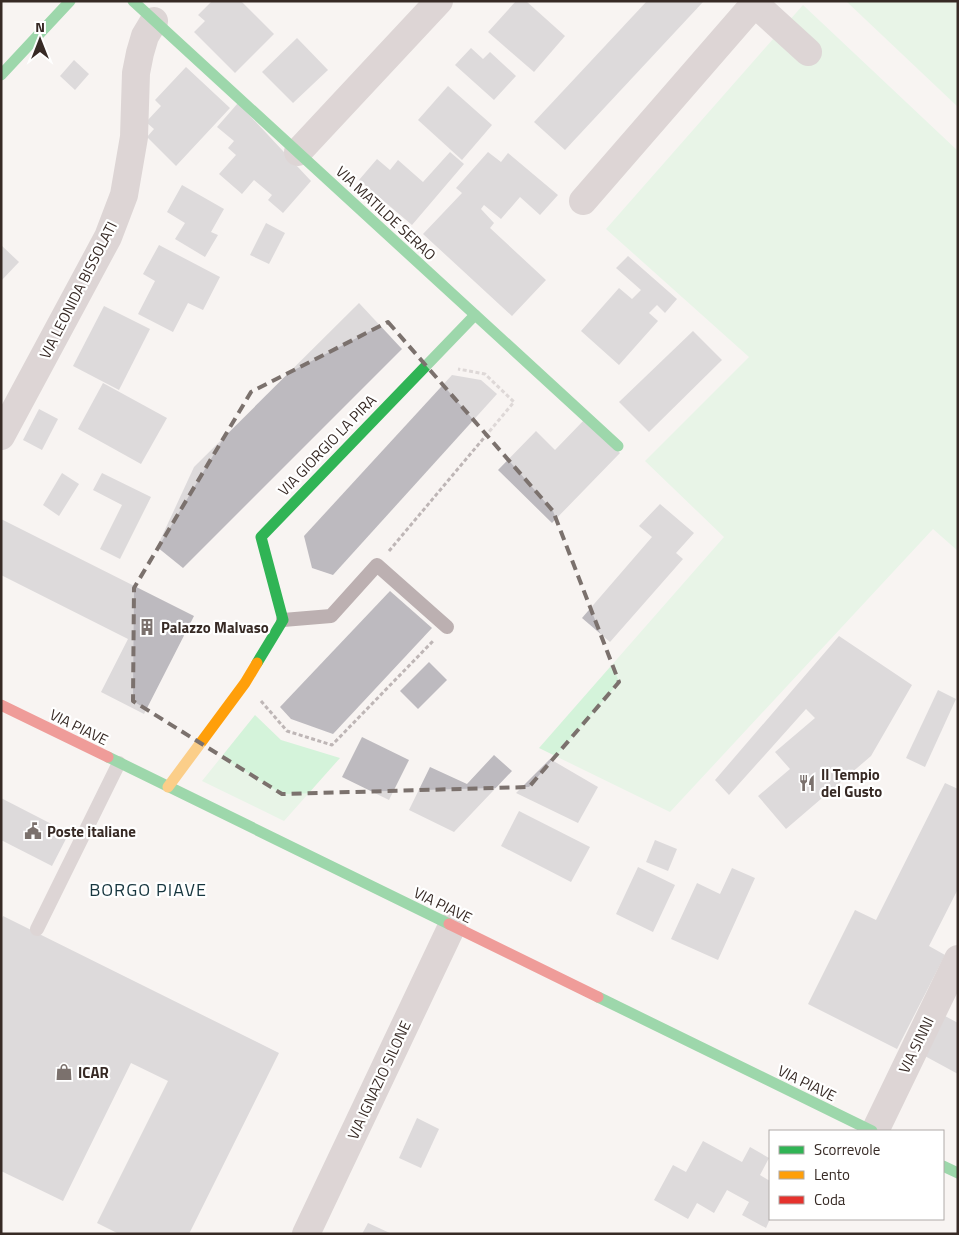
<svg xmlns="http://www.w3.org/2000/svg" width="959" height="1235" viewBox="0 0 959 1235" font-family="'Titillium Web',sans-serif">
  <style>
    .green { fill: #d4f3da }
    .building { fill: #bdbabf }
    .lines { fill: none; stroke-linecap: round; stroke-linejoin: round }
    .path { stroke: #beb6b6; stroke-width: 3; stroke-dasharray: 4 2.5; stroke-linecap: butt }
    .lane { stroke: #bcb0b1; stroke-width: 14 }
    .street { stroke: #bcb0b1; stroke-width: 28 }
    .fast { stroke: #30b455; stroke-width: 11 }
    .slow { stroke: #ff9f0a; stroke-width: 11 }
    .jam { stroke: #e5322d; stroke-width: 11 }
    .marked { fill: none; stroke: #7b716d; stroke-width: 4; stroke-dasharray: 10 6; stroke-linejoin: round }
    .labels { text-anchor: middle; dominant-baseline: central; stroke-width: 4.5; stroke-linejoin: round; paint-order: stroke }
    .street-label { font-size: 15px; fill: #372a25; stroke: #fff }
    .poi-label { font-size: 15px; font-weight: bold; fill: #372a25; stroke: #fff; text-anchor: start }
    .quarter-label { font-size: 18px; letter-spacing: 1px; fill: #17363f; stroke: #fff }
  </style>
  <rect width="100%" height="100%" fill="#f8f4f2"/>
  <g class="green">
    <path d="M846,1H958V107Z"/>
    <path d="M803,5L958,151V551L933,529L670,812L539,748L724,537L645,461L749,357L606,229Z"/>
    <path d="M255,715L281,740L340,758L284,821L202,781Z"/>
  </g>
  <g class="building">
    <path d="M212,1H241L274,34L235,73L194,32L205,21L198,15Z"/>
    <path d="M516,1H526L565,36L534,72L488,32Z"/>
    <path d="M647,1L703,2L565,150L534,122Z"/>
    <path d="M297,38L328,70L293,103L262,72Z"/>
    <path d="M471,48L483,59L490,52L516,76L494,100L455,65Z"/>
    <path d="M74,60L89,74L75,90L60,76Z"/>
    <path d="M186,67L230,108L176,166L147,137L154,129L146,122L161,106L155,100Z"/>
    <path d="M448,86L492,125L462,160L418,120Z"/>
    <path d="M238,103L311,181L283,213L268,200L272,195L254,180L242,194L219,174L236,155L228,148L234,141L217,127Z"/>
    <path d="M450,152L464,164L412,225L359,180L377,159L390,170L398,160L423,182Z"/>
    <path d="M488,152L501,162L508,153L558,195L540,215L520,197L501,219L484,205L481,209L494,223L490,228L546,280L512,316L423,234L462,193L456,188Z"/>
    <path d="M182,185L224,209L211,232L218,235L205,257L175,239L185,223L167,212Z"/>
    <path d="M266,223L285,233L269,264L250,255Z"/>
    <path d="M1,245L19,262L1,281Z"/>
    <path d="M159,245L220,277L203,310L188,303L173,332L138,314L155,281L143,274Z"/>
    <path d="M628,256L677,299L665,313L657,305L649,313L658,321L619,365L581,331L619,288L632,299L641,290L616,268Z"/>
    <path d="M359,303L402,349L183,568L157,547L194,467Z"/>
    <path d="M104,306L150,329L119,390L73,366Z"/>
    <path d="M693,331L722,360L649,432L619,402Z"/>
    <path d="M452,375L481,380L497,394L333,575L312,568L304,536Z"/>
    <path d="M103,383L167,418L141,464L78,429Z"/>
    <path d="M39,409L58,419L42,450L23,440Z"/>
    <path d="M585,419L620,453L552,523L498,470L536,431L555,450Z"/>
    <path d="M62,473L79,484L59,516L43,505Z"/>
    <path d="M102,473L151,497L120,559L100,549L122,505L93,490Z"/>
    <path d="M660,504L694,533L676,553L683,559L610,642L582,618L652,537L639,526Z"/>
    <path d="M1,519L194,616L144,714L101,692L128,639L1,575Z"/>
    <path d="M390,591L432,628L333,734L291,719L280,707Z"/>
    <path d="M839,636L912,685L871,756L786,829L758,796L790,769L775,752L815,718L806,709L729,795L715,780Z"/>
    <path d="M429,662L447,680L418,709L400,691Z"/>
    <path d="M938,690L956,699L925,767L906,758Z"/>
    <path d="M362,737L409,760L389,800L342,777Z"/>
    <path d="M494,755L512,771L454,832L409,810L430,767L467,784Z"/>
    <path d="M550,759L598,787L578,823L516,793Z"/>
    <path d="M945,783L958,789V889L929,946L945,955L897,1049L808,1004L855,910L876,920Z"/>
    <path d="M1,798L69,833L52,866L1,840Z"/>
    <path d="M519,811L590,847L571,882L501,846Z"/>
    <path d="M655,840L677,849L668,871L646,862Z"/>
    <path d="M638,867L675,885L653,932L616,914Z"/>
    <path d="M732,868L755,878L718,960L671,939L697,883L720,894Z"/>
    <path d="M3,916L279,1053L189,1234H119L97,1223L168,1081L131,1063L63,1201L1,1171V920Z"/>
    <path d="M945,1016L958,1023V1074L923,1055Z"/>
    <path d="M417,1118L439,1129L421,1168L399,1158Z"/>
    <path d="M703,1141L742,1162L750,1147L769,1158L760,1175L770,1181V1219L766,1228L742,1215L749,1202L727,1190L714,1213L697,1203L688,1219L654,1200L673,1165L686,1172Z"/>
    <path d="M368,1223L392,1234H362Z"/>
  </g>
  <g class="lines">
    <g class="path">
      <path d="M389,551L514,402L485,374L458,369"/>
      <path d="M261,701L287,731L332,745L434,640"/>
    </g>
    <g class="lane">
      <path d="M283,620L331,616L377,565L447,627"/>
      <path d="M37,929L119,763"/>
    </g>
    <g class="street">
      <path d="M752,1L808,52"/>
      <path d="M298,152L439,1"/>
      <path d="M583,201L755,3"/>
      <path d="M1,436L108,237L124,195L134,137L136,73L140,53L145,36L154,21"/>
      <path d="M875,1131L958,959"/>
      <path d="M306,1234L452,926"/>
    </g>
    <g class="fast">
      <path d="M133,1L618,446"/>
      <path d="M1,75L70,1"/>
      <path d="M257,663L283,620L261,537L475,315"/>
      <path d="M108,757L449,924"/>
      <path d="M598,997L872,1131"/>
      <path d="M943,1166L958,1173"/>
    </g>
    <path class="slow" d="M168,787L245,683L257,663"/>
    <g class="jam">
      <path d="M1,705L108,757"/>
      <path d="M449,924L598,997"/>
    </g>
  </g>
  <path d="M0 0H959V1235H0ZM388,322L553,511L619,682L529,787L282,794L133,701L134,588L251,392Z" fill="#f8f4f2" fill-opacity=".55" fill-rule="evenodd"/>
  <path class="marked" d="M388,322L553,511L619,682L529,787L282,794L133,701L134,588L251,392Z"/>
  <defs>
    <g id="building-bare" transform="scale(1.35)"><path d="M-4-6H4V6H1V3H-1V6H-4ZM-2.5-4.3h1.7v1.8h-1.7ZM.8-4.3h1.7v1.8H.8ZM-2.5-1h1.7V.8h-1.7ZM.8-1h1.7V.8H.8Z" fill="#7b716d" stroke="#fff" stroke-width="2.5" paint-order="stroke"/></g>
    <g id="restaurant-bare" transform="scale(1.35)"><path d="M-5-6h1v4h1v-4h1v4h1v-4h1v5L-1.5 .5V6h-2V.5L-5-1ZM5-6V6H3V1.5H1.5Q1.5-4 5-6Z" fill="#7b716d" stroke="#fff" stroke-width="2.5" paint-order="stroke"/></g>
    <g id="civic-bare" transform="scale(1.35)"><path d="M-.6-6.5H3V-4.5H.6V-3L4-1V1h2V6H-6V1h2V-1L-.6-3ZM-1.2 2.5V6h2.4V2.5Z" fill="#7b716d" stroke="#fff" stroke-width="2.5" paint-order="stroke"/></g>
    <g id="shop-bare" transform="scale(1.35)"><path d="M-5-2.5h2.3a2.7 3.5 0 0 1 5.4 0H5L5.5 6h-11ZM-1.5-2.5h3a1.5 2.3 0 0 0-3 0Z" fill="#7b716d" stroke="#fff" stroke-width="2.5" paint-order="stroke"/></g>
  </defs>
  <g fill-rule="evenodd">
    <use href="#building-bare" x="147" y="627"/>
    <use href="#restaurant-bare" x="807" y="783"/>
    <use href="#civic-bare" x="33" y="831"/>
    <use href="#shop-bare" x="64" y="1072"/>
  </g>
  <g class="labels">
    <g class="street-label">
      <text transform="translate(386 213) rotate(43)">VIA MATILDE SERAO</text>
      <text transform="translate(78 290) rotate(-63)">VIA LEONIDA BISSOLATI</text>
      <text transform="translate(327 445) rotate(-46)">VIA GIORGIO LA PIRA</text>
      <text transform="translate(79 727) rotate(26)">VIA PIAVE</text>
      <text transform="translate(443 905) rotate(26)">VIA PIAVE</text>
      <text transform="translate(916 1045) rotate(-64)">VIA SINNI</text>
      <text transform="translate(379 1080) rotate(-65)">VIA IGNAZIO SILONE</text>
      <text transform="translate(807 1083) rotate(26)">VIA PIAVE</text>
    </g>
    <g class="poi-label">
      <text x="161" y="627">Palazzo Malvaso</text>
      <text x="821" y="774">Il Tempio<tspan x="821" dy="17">del Gusto</tspan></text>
      <text x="47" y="831">Poste italiane</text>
      <text x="78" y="1072">ICAR</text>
    </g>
    <g class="quarter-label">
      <text x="148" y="889">BORGO PIAVE</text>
    </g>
  </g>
  <rect width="959" height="1235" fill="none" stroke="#372a25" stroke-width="5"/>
  <rect x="769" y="1130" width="175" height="90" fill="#ffffff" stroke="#afaaa8"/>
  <rect x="779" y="1146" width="25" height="8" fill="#30b455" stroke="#afaaa8"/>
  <text x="814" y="1155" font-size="15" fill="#372a25">Scorrevole</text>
  <rect x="779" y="1171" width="25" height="8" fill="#ff9f0a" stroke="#afaaa8"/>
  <text x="814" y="1180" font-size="15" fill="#372a25">Lento</text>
  <rect x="779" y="1196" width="25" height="8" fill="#e5322d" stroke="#afaaa8"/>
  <text x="814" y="1205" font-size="15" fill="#372a25">Coda</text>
  <g transform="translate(40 40)" stroke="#ffffff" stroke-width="4" paint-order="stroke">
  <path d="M0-4L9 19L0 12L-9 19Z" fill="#372a25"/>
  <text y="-8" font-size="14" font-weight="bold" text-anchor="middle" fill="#372a25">N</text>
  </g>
</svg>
